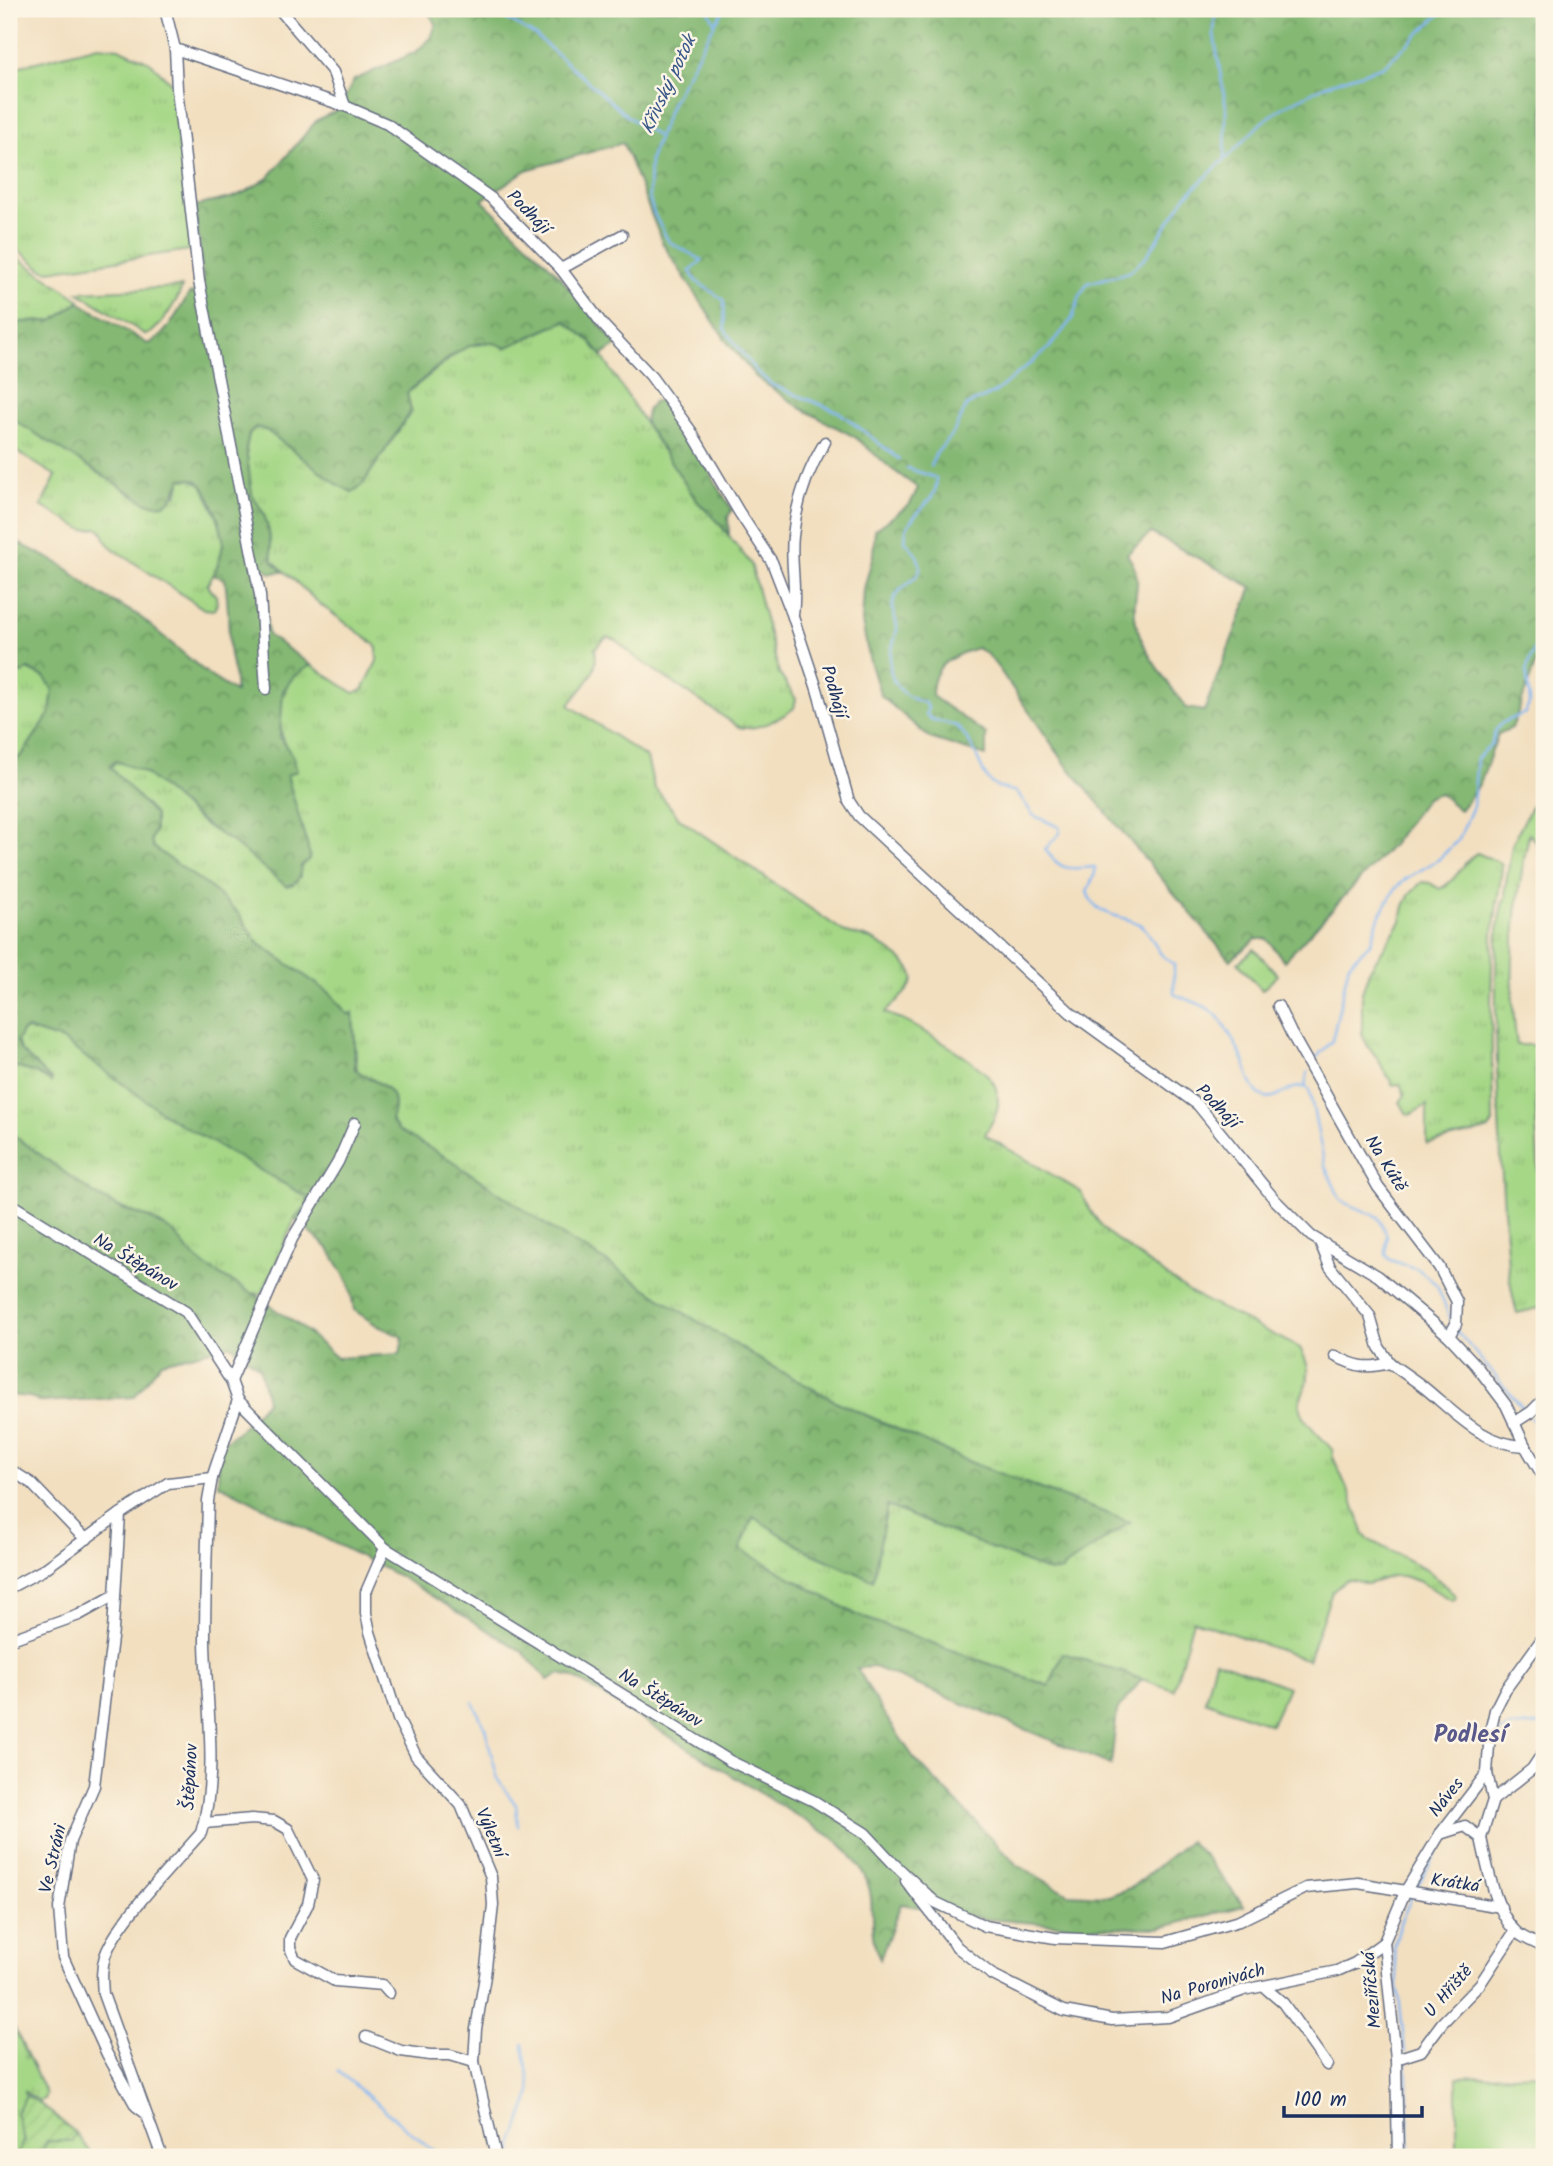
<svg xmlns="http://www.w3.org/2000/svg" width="1553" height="2166" viewBox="0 0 1553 2166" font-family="Kalam,sans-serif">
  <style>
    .grass { fill: url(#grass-tufts); stroke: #608372; stroke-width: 2 }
    .forest { fill: url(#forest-crowns); stroke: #507468; stroke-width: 2; fill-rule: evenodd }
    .garden { fill: url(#garden-furrows); stroke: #608372; stroke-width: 2 }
    .pitch { fill: #a5d786; stroke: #608372; stroke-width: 2 }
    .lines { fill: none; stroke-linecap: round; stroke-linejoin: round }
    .stream { stroke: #84b7f1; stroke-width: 2.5 }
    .minor-casing { stroke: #666d80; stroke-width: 13 }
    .minor { stroke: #fff; stroke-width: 10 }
    .labels { text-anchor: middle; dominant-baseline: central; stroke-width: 5; stroke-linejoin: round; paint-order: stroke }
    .street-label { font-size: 18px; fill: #1b2f5e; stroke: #fcf5e5 }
    .water-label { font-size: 19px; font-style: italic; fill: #3a588a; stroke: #fcf5e5 }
    .district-label { font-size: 24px; font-weight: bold; fill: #59598b; stroke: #fcf5e5 }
  </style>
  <defs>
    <pattern id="grass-tufts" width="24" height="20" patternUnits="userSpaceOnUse" patternTransform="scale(1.75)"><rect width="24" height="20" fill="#a5d786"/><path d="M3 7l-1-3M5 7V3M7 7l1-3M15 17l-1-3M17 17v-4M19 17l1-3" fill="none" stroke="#8db976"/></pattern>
    <pattern id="forest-crowns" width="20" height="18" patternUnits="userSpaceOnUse" patternTransform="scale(1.75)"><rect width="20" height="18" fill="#84b873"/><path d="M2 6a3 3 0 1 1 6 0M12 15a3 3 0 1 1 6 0" fill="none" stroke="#6b9662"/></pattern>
    <pattern id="garden-furrows" width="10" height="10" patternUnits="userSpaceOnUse" patternTransform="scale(1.75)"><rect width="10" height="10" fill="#a5d786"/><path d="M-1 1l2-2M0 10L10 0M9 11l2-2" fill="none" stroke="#8db976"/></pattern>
  </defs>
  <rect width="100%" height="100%" fill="#fcf5e5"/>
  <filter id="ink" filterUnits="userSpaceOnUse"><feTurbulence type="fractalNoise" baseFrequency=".0143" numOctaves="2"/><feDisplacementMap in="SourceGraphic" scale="14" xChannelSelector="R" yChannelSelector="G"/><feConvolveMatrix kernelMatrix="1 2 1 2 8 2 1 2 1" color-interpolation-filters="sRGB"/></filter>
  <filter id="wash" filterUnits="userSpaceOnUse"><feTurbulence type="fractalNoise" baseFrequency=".00686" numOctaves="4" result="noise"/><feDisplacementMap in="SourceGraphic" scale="28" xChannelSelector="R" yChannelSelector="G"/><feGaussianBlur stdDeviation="1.57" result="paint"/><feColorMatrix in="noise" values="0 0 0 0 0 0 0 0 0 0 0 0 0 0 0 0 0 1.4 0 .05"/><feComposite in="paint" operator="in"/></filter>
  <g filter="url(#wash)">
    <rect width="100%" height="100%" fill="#f2dfc0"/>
    <g class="grass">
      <path d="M98,46L119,48L150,62L173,85L192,245L189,250L49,271L42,269L9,242V69Z"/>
      <path d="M12,254L80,300L79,302L53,321L21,322L9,327V258Z"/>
      <path d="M182,287C178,300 159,331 146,335L78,292Z"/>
      <path d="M565,320L590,341L602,356L662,450L751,564L779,673L796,699L794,708C782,718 754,732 739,727L635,657L616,640L607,637L595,648C600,675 583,685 569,705L647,758L654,787L680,819L843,931C852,937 859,934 868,938C880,943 918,967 913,981C908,994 893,1003 885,1013C909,1021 982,1062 994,1084C997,1089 998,1099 998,1105C998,1115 989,1126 985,1135L1081,1192L1089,1209L1106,1232L1175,1282L1192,1294L1300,1348C1307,1361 1311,1372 1306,1386C1304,1393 1298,1398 1300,1406C1304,1425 1322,1436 1333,1451V1457L1351,1497L1364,1535L1369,1540L1428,1570L1456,1596L1455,1599L1452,1600L1418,1581L1403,1576H1392L1368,1584L1347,1579L1332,1592L1308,1660L1193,1620L1174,1690L1063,1653L1049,1686L859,1616L740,1550L752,1517L886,1505L1050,1572L1063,1569L1105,1513L972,1463L835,1401L769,1365L671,1305L591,1252L564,1237L449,1159L398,1130L391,1120C402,1086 379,1085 357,1071L353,1013L347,1014L331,994L258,943L238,913L212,889L153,847L151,840L155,829V815L110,768L116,761C153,769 175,802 204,824C233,845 268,860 300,877V866L309,859L307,842L301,829L287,775L291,772C280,737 267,682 311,665L354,693L363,690L377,661V648L373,643L321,605L272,560L269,532L264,514L252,495L248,464L246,448L249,434L256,427L266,430L352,492L362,485L411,412L407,393L466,346L526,339Z"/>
      <path d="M9,417L104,474L133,496L177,495L181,480L191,479L202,484L218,519L224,541L218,568L207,585L216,596L217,604L214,610L204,609L115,550L107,543L102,531L97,528L84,530L41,506L56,476L9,447Z"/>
      <path d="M9,664L16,672L28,669L45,677L53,689L50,713L22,755L9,764Z"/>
      <path d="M1544,788V858L1536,841L1529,834C1515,899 1507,979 1517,1045H1534L1536,1051C1533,1137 1544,1221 1544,1307L1517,1313C1513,1299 1510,1282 1508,1266C1504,1215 1484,923 1506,896L1505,890L1512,845L1539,791Z"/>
      <path d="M1477,853L1501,863L1502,868L1493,932L1491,998L1493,1123L1489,1129L1483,1131L1427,1144V1105L1410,1115L1407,1114L1400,1102L1405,1095L1400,1084L1393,1085L1376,1056L1368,1047L1362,1034V993L1369,971L1401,921L1404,906L1411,892L1422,882L1430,883L1440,889C1458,880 1464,859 1477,853Z"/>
      <path d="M27,1029L62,1040L170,1118L307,1197V1205L295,1219L262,1294L251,1293L205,1266L189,1252L173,1232L149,1218L123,1209L94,1194L9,1132V1065L36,1073L51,1082L20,1050L17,1041L22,1032Z"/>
      <path d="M1215,1660L1288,1687L1271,1725L1205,1701Z"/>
      <path d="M9,2017L46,2094L44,2099L39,2101L25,2092L26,2096L16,2113L24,2140L15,2157H9Z"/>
      <path d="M76,2133L93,2157H39L47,2141H72Z"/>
    </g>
    <g class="forest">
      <path d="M426,9H1544V640L1512,728L1498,734L1480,784L1460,810L1439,793L1426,798L1392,845L1284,961L1267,939H1256L1230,960L1067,766L999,669L988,655L977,648C950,656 932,665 932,696L986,734V756L930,738L881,696L869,658L862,622L864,589L873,555L875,530L910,504L918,488L893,470L855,437L802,409L756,377L727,342L663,244L623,143L526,170L482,200L555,271L617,345L602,356L590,341L565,321L505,348C473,326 431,374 407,393L411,411L362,485L352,492L338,485L266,430L256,427L249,434L246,448L252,495L264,514L269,532L272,560L283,572L271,573L261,566L268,635L311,665L294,676L283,691L280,737L293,757L297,771L287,775L310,855L309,859L301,866C300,877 298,885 286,886L232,842L206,825L144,772L116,761L110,767L155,815V829L151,840L153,847L212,889L238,913L258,943L331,994L347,1014H352L353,1011L355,1069C375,1085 403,1084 391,1120L398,1130L449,1159L564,1237L591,1252L671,1305L769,1365L835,1401L972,1463L1130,1522L1063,1568V1571L1050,1572L887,1506L873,1580L811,1553L753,1517L740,1549L859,1616L1049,1686L1063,1653L1142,1679L1117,1711L1111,1765L874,1667L857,1668L880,1708L914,1758L1016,1864L1068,1894L1109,1896L1132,1887L1189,1841L1206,1857L1244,1906L1160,1928L1087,1927L985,1919L901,1904L880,1959C870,1940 873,1919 871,1898C869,1875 853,1857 838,1841L573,1677L559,1674L548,1680L523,1652L399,1576L218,1484L219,1446L242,1428L267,1401L260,1368L231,1345L162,1362L134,1397L41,1402L30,1397L9,1395V1132L94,1194L123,1209L149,1218L173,1232L189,1252L205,1266L251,1293L257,1295L270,1306L300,1326L337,1358L400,1354L403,1337L378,1326L354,1310L349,1283L329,1249L295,1219L307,1205V1197L170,1118L62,1040L27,1029L22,1032L17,1041L20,1050L52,1080L51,1082L36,1073L9,1065V764L22,755L50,713L53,689L44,677L28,669L22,673L16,672L9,664V538L62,565L101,595L138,615L210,676L235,692C237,677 230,663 229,647C229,624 228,602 225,579L213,575C218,567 222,552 223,543C224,531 208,487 198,481C192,478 187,479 181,480C172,497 172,509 147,503L9,417V327L21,322L53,321L79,302L148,344C167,336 178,311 189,294L204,290L195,206L234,197L247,191L269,177L317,120L338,110L354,80L416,52L431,38L436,24ZM1151,533L1252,587L1204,711L1186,708C1167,680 1140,651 1135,617C1132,588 1146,583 1127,554Z"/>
      <path d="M661,400L680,422L732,510L728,517L729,534L696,500L645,423L647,411L653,402Z"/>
    </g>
    <path class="garden" d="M26,2096L34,2099L76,2133L72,2141H47L39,2157H15L24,2140L16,2113Z"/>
    <g class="pitch">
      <path d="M1254,949L1278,975L1262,990L1238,963Z"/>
      <path d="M1542,2074L1543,2157H1457V2077Z"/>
    </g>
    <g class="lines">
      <g class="stream">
        <path d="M489,9L536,36L626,115L658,137"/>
        <path d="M708,9L715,23L672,102L650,159L649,197L654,214L669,242L702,260L690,271L696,281L724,300L725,330L755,370L772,385L839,412L899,459"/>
        <path d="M715,23L725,9"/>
        <path d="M1227,158L1262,122L1285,106L1326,85L1384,66L1440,14L1454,9"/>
        <path d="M931,466L935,455L953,433L967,405L994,393L1050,347L1072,319L1081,293L1088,283L1129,272L1146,257L1186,196L1225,159L1226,107L1214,35L1215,9"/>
        <path d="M907,468L936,478C939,502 913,510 906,530C905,533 906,537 905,541C943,580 898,578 893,603C891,613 898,620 897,629C895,640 890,651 890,661C889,684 904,698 925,703L928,707L926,714L931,719L957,726C963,733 969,741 973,749C988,777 981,786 1017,792L1033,815L1059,827L1060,833L1045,849C1061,872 1069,869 1095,867V873L1087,892C1096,917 1118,914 1137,923C1150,929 1153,944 1161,954C1165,958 1170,961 1174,965V994C1186,1000 1205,1004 1214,1013C1224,1021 1240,1052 1245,1064C1248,1074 1251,1087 1259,1094C1276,1107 1292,1079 1309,1089L1325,1166L1341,1201L1378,1217L1387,1235L1386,1255L1390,1260L1418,1269L1437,1285L1452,1324"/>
        <path d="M1313,1061L1332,1041L1349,964L1371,942L1379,917L1395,889L1407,878L1438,860L1459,839L1473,806L1477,758L1491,745L1496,730L1502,723L1525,713L1530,702L1526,671L1535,647L1544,633"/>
        <path d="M1305,1086L1308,1072"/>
        <path d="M1455,1329L1526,1412"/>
        <path d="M1530,1417L1544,1434"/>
        <path d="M473,1702L485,1728L498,1780L516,1805L518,1826"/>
        <path d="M1500,1733L1510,1727L1544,1724"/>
        <path d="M1415,1890L1447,1835"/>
        <path d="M1405,2053L1394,1948L1400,1923L1412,1896"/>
        <path d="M1406,2060L1410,2157"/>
        <path d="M338,2071L430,2148L447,2157"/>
        <path d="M513,2157V2143L531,2092L523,2044"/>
      </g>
    </g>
  </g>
  <g filter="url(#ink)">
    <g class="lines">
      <g class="minor-casing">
        <g id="minor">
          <path d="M165,9L175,49L177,89L199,281L260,595L266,689"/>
          <path d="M279,9L333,72L345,106"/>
          <path d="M175,49L345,106L387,124L491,198L561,269L603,325L650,375L691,431L739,512L772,562L792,614L817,689L849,801L859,816L1071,1013L1198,1105L1275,1200L1311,1236L1378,1276L1449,1336L1475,1364L1506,1405L1525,1446L1544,1478"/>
          <path d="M561,269L622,235"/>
          <path d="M793,614C797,588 790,562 793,536C796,503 808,470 825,442"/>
          <path d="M1278,1006L1291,1033L1378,1187L1439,1267L1457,1302L1456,1324L1449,1336"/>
          <path d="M9,1203L186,1312L231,1381L238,1400L385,1548L730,1761L814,1801L865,1833L893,1863L935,1902L985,1926L1055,1938L1165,1942L1239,1921L1306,1888L1358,1883L1501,1907"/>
          <path d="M1320,1242L1330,1267L1370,1316L1379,1347L1390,1363"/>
          <path d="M1335,1356C1357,1367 1366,1369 1390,1363C1402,1372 1415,1380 1426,1389C1456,1414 1484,1445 1525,1446"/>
          <path d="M231,1381L292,1239L338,1162L355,1123"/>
          <path d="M1514,1423L1531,1412L1544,1399"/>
          <path d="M9,1469L31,1483L78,1532L87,1539"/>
          <path d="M120,1514L113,1630L94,1786L70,1841L59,1908L63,1957L107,2054L136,2106L144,2112"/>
          <path d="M385,1548L366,1592V1613L370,1632L398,1719L416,1756L461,1805L491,1877L493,1905L485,1976L476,2029L474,2062L496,2157"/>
          <path d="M9,1588L43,1570L120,1514L168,1483L212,1478"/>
          <path d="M9,1640L79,1615L115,1595"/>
          <path d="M1493,1800L1532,1769L1544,1751"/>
          <path d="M204,1823L252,1819L274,1821L288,1829L313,1880L308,1904L290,1938V1948L295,1959L335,1981L382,1985L389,1993"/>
          <path d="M1440,1834L1465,1826L1481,1838"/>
          <path d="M1481,1838L1493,1800L1487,1773L1490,1732L1495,1710L1505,1690L1544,1636"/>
          <path d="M1481,1838C1487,1865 1495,1911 1515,1931C1522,1938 1536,1943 1544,1947"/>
          <path d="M906,1881L957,1947L991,1974L1064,2011L1112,2020L1168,2017L1244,1990L1337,1971L1355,1963L1384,1942"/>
          <path d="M1263,1986L1283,2003L1327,2065"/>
          <path d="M366,2037L401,2051L430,2055H450L474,2062"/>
          <path d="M1396,2059L1421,2051L1442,2023L1480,1984L1515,1931"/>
          <path d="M162,2157L103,1994C102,1981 101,1969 105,1956C117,1921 175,1863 201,1833C219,1773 206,1702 205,1641C205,1594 207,1548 208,1501L212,1478L238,1400"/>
          <path d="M1398,2157L1396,2059L1384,1942L1405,1892L1440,1834L1487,1773"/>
        </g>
      </g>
      <use href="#minor" class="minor"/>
    </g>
  </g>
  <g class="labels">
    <g class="street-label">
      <text transform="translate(528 213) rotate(46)">Podhájí</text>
      <text transform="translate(833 692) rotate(74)">Podhájí</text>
      <text transform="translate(1217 1107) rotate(46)">Podhájí</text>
      <text transform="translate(1385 1164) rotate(58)">Na Kútě</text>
      <text transform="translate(135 1263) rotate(31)">Na Štěpánov</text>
      <text transform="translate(660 1699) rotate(32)">Na Štěpánov</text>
      <text transform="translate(191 1777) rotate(-87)">Štěpánov</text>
      <text transform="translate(1447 1798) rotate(-52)">Náves</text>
      <text transform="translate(490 1833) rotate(67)">Výletní</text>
      <text transform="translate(54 1859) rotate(-77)">Ve Stráni</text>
      <text transform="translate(1455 1884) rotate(8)">Krátká</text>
      <text transform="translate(1213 1985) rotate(-16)">Na Poronivách</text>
      <text transform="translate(1373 1990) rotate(-95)">Meziříčská</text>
      <text transform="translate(1449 1992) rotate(-49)">U Hřiště</text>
    </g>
    <g class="water-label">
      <text transform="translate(669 85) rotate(-65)">Křivský potok</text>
    </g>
    <g class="district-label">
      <text x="1470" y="1735">Podlesí</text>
    </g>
  </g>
  <rect width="1553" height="2166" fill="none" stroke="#fcf5e5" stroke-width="35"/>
  <path d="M1284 2106v10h138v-10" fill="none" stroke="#1b2f5e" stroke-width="3.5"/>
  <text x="1294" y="2106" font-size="21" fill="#1b2f5e" stroke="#fcf5e5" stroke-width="5" paint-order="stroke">100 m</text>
</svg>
